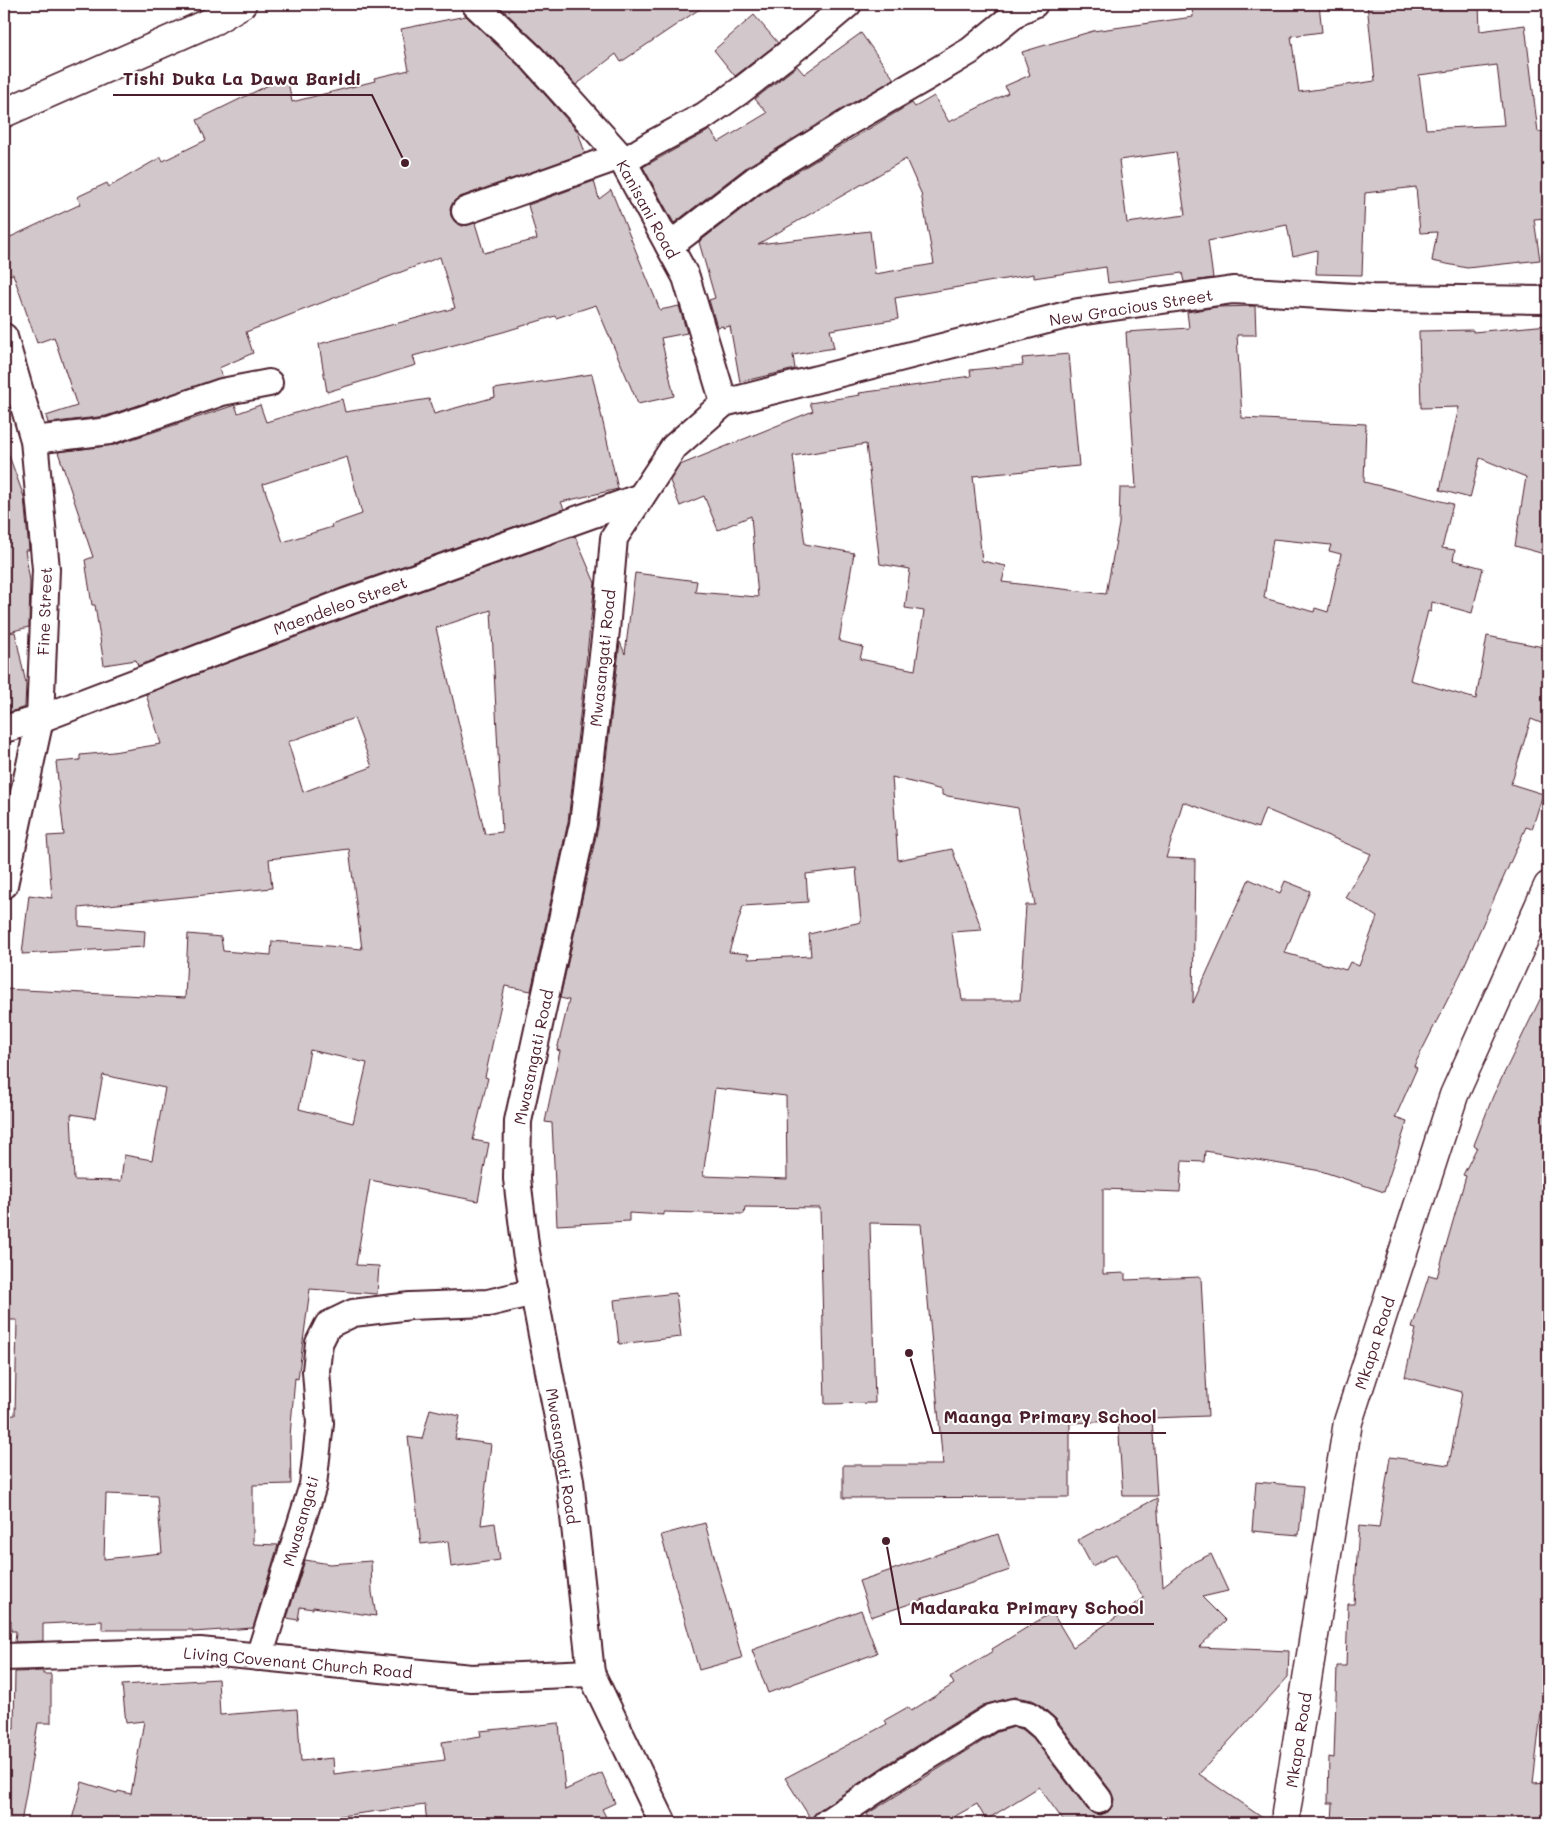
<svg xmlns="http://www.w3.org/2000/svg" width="1552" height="1827" viewBox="0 0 1552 1827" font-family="Mali,sans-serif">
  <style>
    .building { fill: #d2c7cb; stroke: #4a1f2b; fill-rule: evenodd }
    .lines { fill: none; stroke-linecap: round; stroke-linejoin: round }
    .street-casing { stroke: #4a1f2b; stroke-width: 30 }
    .secondary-casing { stroke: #4a1f2b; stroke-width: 31 }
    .highway-casing { stroke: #4a1f2b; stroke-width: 31 }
    .street { stroke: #fff; stroke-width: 26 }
    .secondary { stroke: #fff; stroke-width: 28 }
    .highway { stroke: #fff; stroke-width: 28 }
    .labels { text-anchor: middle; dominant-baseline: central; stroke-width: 4; stroke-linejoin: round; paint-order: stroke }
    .street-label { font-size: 16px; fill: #4a1f2b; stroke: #fff }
    .leader { fill: none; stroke: #4a1f2b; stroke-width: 2 }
    .callout-dot { fill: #4a1f2b; stroke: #fff; stroke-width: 2 }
    .callout-label { font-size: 18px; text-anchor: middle; font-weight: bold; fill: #4a1f2b; stroke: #fff; stroke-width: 4; stroke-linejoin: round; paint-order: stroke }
  </style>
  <rect width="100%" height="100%" fill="#fff"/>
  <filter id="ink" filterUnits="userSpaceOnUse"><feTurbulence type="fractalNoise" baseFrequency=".02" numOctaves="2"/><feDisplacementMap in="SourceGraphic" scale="10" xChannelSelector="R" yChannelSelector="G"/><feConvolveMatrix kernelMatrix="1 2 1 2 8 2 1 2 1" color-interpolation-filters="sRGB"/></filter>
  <g filter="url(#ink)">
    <g class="building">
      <path d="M497,4H707L621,62L616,54L576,85L542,47Z"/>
      <path d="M1216,4H1319L1322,32L1291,36L1299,92L1375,81L1367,4H1479L1480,31L1525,25L1538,132L1548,131V218L1534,219L1540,260L1467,268L1432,261L1437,232L1420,233L1416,187L1365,193L1362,275L1316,274L1317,250L1293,256L1287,225L1208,241L1213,278L1184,282L1182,273L1108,283L1106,267L1034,278V274L895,298L898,319L830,330L834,348L793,355L795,369L740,382L730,326L723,328V326L717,327L709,300L715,298L699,242L765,191L912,103L915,107L934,96L949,122L1008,93L1005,86L1030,75L1022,52L1093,31L1193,17L1192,6ZM1497,65L1504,125L1426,129L1419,75ZM1176,152L1185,215L1127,223L1119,160ZM906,159L921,193L934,264L875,274L870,231L758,244Z"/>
      <path d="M754,15L778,43L735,76L714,50Z"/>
      <path d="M466,16L521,68L578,132L585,153L460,197L454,201L450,208L451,216L455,222L462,226L475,223L484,253L537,239L528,205L594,181L599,199L611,190L660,310L679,306L687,333L661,338L674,396L638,404L596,305L556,318L555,316L503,332L413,356L416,365L327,392L319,344L455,308L440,257L246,332L253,353L219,368L223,377L106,416L48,423L46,416L77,406L54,337L37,343L13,274L4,276V240L81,204L77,197L107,183L109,187L161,157L163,161L206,140L197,120L287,76L292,102L375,81L374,78L409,70L401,29Z"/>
      <path d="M861,33L894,79L748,166L674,223L643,167L710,130L719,142L767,113L755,99L797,66L804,74Z"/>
      <path d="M1255,306L1256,335H1237L1242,418L1366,424L1364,482L1453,504L1442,548L1455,550L1453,560L1483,568L1472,613L1432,602L1431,612L1428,611L1410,680L1476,699L1487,636L1548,648V726L1531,719L1511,784L1543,794L1532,829L1526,827L1461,973L1414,1066L1417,1068L1395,1118L1407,1122L1384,1192L1321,1171L1205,1151L1204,1162L1182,1161L1180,1192L1103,1189V1274L1125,1273V1280L1201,1277L1208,1416L1152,1418L1157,1496H1123L1118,1421L1070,1423V1497L843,1498V1465H943L921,1224L870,1223L875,1403L825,1404L820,1208L745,1207L744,1214L664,1212V1215L629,1213V1221L557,1225L552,1123L545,1122L560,1051L557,1050L569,1000L560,998L598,827L620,642L625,654L635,573L697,581L695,592L758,597L751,516L718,530L704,496L680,506L670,481L680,465L813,411L810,403L860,395L859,393L942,382V380L971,376L970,370L1023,365L1022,358L1069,354L1079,466L973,476L982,561L1006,566L1002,582L1106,594L1119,524L1120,488H1136L1126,332L1189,328L1187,312L1217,307ZM866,444L880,564L910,569L905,608L924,611L915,670L860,659L863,647L839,641L854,553L805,544L793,456ZM1273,539L1331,545L1329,551L1341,554L1328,612L1315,608L1314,612L1264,598ZM892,777L942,790V795L1018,808L1035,905H1026L1020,1000H962L952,932L982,930L952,849L898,860ZM1183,802L1258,828L1265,809L1371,854L1345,897L1377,917L1359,966L1350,962L1346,970L1285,953L1310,891L1285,881L1280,893L1249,879L1193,1003L1195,859L1166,858ZM856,868L861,922L809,934L811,956L748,959L749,954L729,952L743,906L808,902L806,874ZM715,1088L786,1096L787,1179L703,1176Z"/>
      <path d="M1548,325V555L1515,546L1526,477L1480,458L1470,498L1440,490L1459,407L1421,408L1419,331L1473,330V332Z"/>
      <path d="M592,374L618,489L561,502L564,509L341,588L138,666L136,660L104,665L95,605H92L85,560L93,557L58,452L114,445L235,405L238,413L260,405L266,422L342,399L345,412L429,399L434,414L495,397L494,389ZM347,457L362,514L331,525L332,527L283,542L263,484Z"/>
      <path d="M4,450H7L24,497L29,550H25L30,581L29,627L5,633L15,632L26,684L25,707L4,714Z"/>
      <path d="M575,536L595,583L568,822L531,991L505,986L485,1077L488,1078L473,1140L489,1143L478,1201L370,1180L356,1265L379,1266L377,1294L310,1289L298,1379L295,1378L290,1436L291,1484L253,1485V1542L254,1544L278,1545L253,1628L193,1632V1630H102V1621L43,1624V1641L15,1642L16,1631H11V1620L4,1621V1416L15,1415L17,1320H4V1289H5L4,989L185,998L188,934L221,937L223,951L271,955L272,941L362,949L349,849L269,859L272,888L79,908V926L145,931L144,947L22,954L29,895L52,898L47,836L64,835L56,762L80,760V755L113,752L161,744L146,694L351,616ZM491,610L502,832L485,834L436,628ZM354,718L372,767L303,792L288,742ZM310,1050L367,1063L353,1123L299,1109ZM103,1075L165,1088L152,1160L124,1155L121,1181L74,1180L71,1114L95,1118ZM106,1494L157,1496L162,1553L104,1559Z"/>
      <path d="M1548,983V1445L1542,1474L1548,1475V1713H1541L1533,1783L1548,1782V1823H1332L1333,1803H1328L1329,1757L1334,1758L1337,1666H1346L1348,1604H1354L1359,1526L1379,1528L1390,1457L1449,1465L1462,1392L1405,1377L1416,1329L1412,1328L1429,1275L1437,1277L1466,1176L1463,1175L1477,1147L1474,1145L1493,1096Z"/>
      <path d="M676,1293L681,1337L619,1344L614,1300Z"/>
      <path d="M430,1409L460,1416L455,1439L491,1444L481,1525L495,1523L500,1560L451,1567L448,1541L421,1544L408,1437L422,1439Z"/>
      <path d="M1256,1482L1304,1486L1299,1535L1252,1531Z"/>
      <path d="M1157,1498L1163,1586L1194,1562L1211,1554L1228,1591L1202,1597L1226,1621L1199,1647L1289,1651L1288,1677L1199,1774L1270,1823H1065L1039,1787L986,1820L977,1804L943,1823H872L867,1814L997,1732L1014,1727L1022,1729L1033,1738L1087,1809L1094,1814L1100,1815L1108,1812L1113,1805L1114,1799L1111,1791L1056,1719L1038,1703L1032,1700L1015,1697L983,1705L890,1762L818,1811L811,1819L785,1778L887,1724L885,1720L908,1707L911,1711L954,1684L950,1677L993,1651L992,1649L1052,1612L1073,1647L1144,1598L1116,1554L1092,1566L1078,1540Z"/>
      <path d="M705,1523L742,1658L699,1670L661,1535Z"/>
      <path d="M998,1534L1010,1570L871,1617L859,1581Z"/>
      <path d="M305,1560L330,1564L371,1561L372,1592L376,1616L313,1607V1609L300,1607L298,1620L287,1618Z"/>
      <path d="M861,1610L877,1653L768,1693L752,1650Z"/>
      <path d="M43,1671V1674H51V1723H38L21,1823H4V1727L14,1729L15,1672Z"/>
      <path d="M218,1679L220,1715L297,1709L301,1761L333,1758L334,1774L445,1760L442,1742L481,1736L480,1731L559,1723L565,1790L602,1773L615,1803L602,1809L609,1823H427L425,1805L340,1816V1823H71L82,1782L117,1793L118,1791L131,1794L144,1721L126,1723L122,1685Z"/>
    </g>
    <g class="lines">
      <g class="street-casing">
        <g id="street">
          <path d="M475,4L532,58L620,156L686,277L724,403"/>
          <path d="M623,162L652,144L704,116L740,91L803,42L848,4"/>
          <path d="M465,211L620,156"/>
          <path d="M669,246L756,179L852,120L925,78L970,51L1019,11L1034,4"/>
          <path d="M4,337L34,440L46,569L40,719L4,885"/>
          <path d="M34,440L109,431L222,392L269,383"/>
          <path d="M4,729L40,719L346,602L641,497"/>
          <path d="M4,1657L200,1651L471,1678L591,1673"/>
          <path d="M259,1657L313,1485L320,1423L316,1371L319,1343L328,1325L353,1313L410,1306L488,1303L534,1292"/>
          <path d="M663,1823L591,1673L570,1480L526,1252L517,1179L518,1121L583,824L606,630L614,538L674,447L724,403L1078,312L1233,290L1372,298L1548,300"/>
          <path d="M826,1823L898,1775L991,1718L1013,1712L1029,1715L1044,1728L1099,1800"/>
        </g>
      </g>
      <g class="secondary-casing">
        <path id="secondary" d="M1286,1823V1812L1348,1422L1454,1095L1548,886"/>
      </g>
      <g class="highway-casing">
        <path id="highway" d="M4,113L215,20L242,4"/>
      </g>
      <use href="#street" class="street"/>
      <use href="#secondary" class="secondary"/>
      <use href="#highway" class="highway"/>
    </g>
  </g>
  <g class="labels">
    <g class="street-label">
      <text transform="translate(648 209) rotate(61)">Kanisani Road</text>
      <text transform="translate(1131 307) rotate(-9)">New Gracious Street</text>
      <text transform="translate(340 605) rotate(-20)">Maendeleo Street</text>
      <text transform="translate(44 611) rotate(-88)">Fine Street</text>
      <text transform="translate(602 658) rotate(-84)">Mwasangati Road</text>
      <text transform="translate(533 1057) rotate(-78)">Mwasangati Road</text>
      <text transform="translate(1374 1343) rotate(-72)">Mkapa Road</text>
      <text transform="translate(563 1456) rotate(81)">Mwasangati Road</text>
      <text transform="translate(300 1521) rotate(-74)">Mwasangati</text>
      <text transform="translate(298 1662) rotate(5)">Living Covenant Church Road</text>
      <text transform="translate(1298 1740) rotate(-81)">Mkapa Road</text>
    </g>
  </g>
  <path class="leader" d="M405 163L372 95H113M909 1353L933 1433H1166M886 1541L901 1624H1154"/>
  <g class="callout-dot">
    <circle cx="405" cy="163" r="5"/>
    <circle cx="909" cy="1353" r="5"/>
    <circle cx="886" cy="1541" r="5"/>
  </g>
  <g class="callout-label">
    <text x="242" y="85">Tishi Duka La Dawa Baridi</text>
    <text x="1050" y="1423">Maanga Primary School</text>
    <text x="1027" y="1614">Madaraka Primary School</text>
  </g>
  <rect width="1552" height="1827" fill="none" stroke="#fff" stroke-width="20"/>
  <rect x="10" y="10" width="1532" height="1807" fill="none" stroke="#4a1f2b" stroke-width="2" filter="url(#ink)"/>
</svg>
